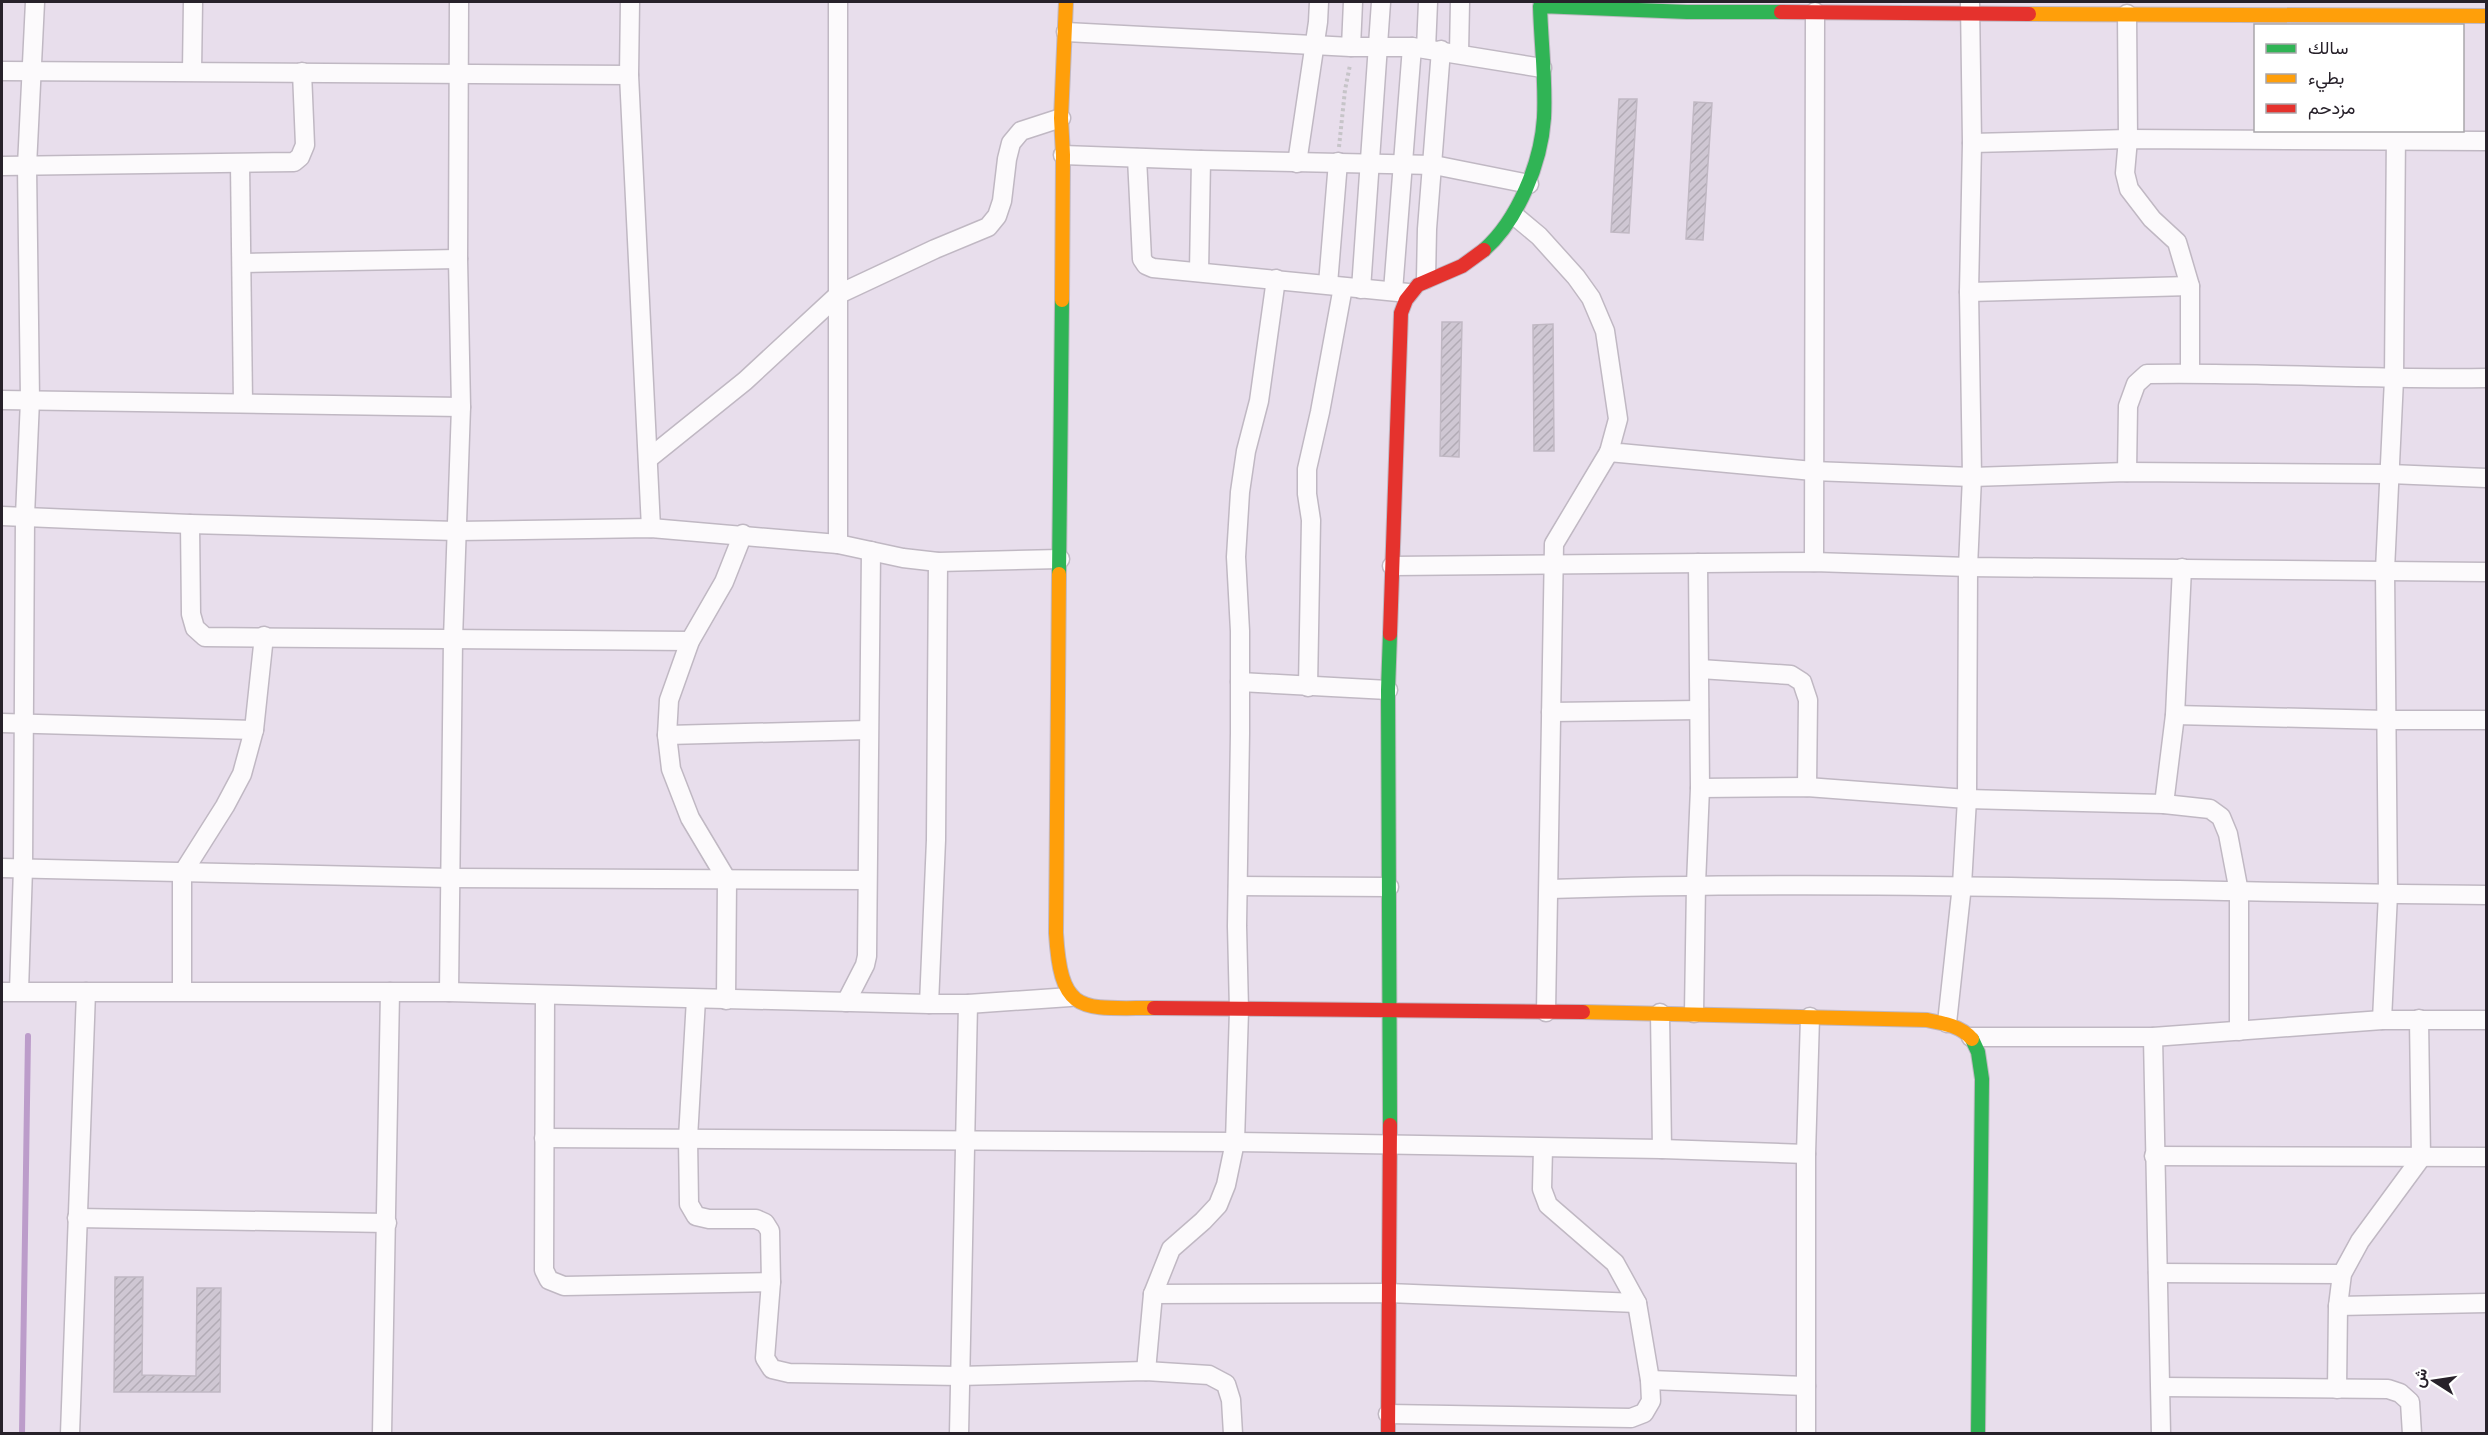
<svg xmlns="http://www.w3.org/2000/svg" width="2488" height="1435" viewBox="0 0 2488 1435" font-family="'Open Sans',Vazirmatn,sans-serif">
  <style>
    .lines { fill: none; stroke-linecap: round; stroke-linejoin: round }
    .stream { stroke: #bc9cca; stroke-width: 6 }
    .building { fill: url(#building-hatch); stroke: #c0b8c3; stroke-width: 1.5 }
    .street-casing { stroke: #c0b8c3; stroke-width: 21 }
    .fast-casing { stroke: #c0b8c3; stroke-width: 16 }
    .slow-casing { stroke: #c0b8c3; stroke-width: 16 }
    .jam-casing { stroke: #c0b8c3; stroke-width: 16 }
    .path { stroke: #c6c4c8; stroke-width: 4; stroke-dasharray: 3 3; stroke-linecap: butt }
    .street { stroke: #fcfafc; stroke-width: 18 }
    .fast { stroke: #30b455; stroke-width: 14 }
    .slow { stroke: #ff9f0a; stroke-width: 14 }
    .jam { stroke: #e5322d; stroke-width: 14 }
  </style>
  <defs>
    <pattern id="building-hatch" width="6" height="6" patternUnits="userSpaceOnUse" patternTransform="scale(1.5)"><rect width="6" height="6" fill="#cfc7d3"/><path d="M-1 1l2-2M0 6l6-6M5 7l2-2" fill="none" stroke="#b2abb5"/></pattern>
  </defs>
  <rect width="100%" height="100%" fill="#e8deec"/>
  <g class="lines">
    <path class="stream" d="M22,1434L28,1036"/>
  </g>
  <g class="building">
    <path d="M1619,99H1637L1629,233L1611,232Z"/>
    <path d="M1694,102L1712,103L1703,240L1686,239Z"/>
    <path d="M1442,322H1462L1459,457L1440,456Z"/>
    <path d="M1553,324L1554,451H1534L1533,325Z"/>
    <path d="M115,1277H143L142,1375L196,1376L197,1288H221L220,1392H114Z"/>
  </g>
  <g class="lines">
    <g class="street-casing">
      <g id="street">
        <path d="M630,2L629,75L651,528"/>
        <path d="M2127,14L2128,139L2125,173L2129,189L2152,219L2177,242L2190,286V373"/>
        <path d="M1066,32L1351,47H1412L1542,68"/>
        <path d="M1351,47L1353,2"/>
        <path d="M1426,49L1428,2"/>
        <path d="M1459,53L1460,2"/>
        <path d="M2,71L629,75"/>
        <path d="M192,71L193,2"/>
        <path d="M1972,143L2128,139L2486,141"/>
        <path d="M1063,155L1201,160L1434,165L1529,184"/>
        <path d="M1137,158L1142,259L1146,265L1153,268L1408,293"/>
        <path d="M1297,163L1318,22L1319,2"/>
        <path d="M240,164L243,403"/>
        <path d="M2,166L294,162L300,157L305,145L302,72"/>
        <path d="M1515,216L1539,236L1576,277L1591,298L1605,331L1618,419L1609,452L1813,471L1972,477L2127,472L2390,474L2486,478"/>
        <path d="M242,263L458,259"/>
        <path d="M1199,272L1201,160"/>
        <path d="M1426,279L1427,229L1441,50"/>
        <path d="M1328,284L1338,162"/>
        <path d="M1361,289L1381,2"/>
        <path d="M1393,291L1412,47"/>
        <path d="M1969,292L2190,286"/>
        <path d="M2,400L461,407"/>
        <path d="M648,459L745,381L839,294L935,249L988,227L997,216L1002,201L1007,159L1011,143L1021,131L1061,118"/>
        <path d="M2127,472L2128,406L2136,384L2147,374C2260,372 2373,380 2486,378"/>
        <path d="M2,516L190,524L457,531L651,528L838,544L903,558L938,562L1060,559"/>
        <path d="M190,524L191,614L195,628L205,637L690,641"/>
        <path d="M838,544V2"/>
        <path d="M1814,562L1815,12"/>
        <path d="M1392,566L1814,562L1968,567L2486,572"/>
        <path d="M1700,669L1791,675L1802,682L1808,700L1807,787"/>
        <path d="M1240,682L1388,690"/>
        <path d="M1308,687L1311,520L1307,494V469L1320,412L1343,287"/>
        <path d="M1551,712L1699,710"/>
        <path d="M2175,715L2387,720H2486"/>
        <path d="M2,723L254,730"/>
        <path d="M667,735L868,730"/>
        <path d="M1700,788L1807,787L1967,799L2164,804L2210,809L2221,817L2228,834L2239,892V1031"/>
        <path d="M2164,804L2175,715L2182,568"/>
        <path d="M2,868L450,878L866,880"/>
        <path d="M1238,886L1389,887"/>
        <path d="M1550,889C1862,879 2174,892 2486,895"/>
        <path d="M19,991L23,868L25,516L30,400L27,166L35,2"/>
        <path d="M182,991V874L225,806L242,774L254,730L264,636"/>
        <path d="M2,992H449L929,1004H968L1070,997"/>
        <path d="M449,992L453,639L461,407L458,259L459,2"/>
        <path d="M545,995L544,1270L549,1280L564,1286L771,1282"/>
        <path d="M696,999L688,1138L689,1204L696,1216L709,1219H756L765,1223L770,1231L771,1282L765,1358L772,1369L789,1373L959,1376L1146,1371L1209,1375L1226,1384L1231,1400L1233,1434"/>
        <path d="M726,1000L727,880L690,818L671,769L667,735L669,700L690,641L724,582L743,534"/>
        <path d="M846,1002L865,965L867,956L871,551"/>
        <path d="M929,1004L936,840L938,562"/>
        <path d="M1546,1012L1554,544L1609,452"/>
        <path d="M1660,1013L1662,1149"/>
        <path d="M1694,1013L1696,884L1700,788L1698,563"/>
        <path d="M2382,1020L2388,894L2385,570L2394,379L2396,130"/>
        <path d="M1947,1023L1962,885L1967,799L1968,567L1972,477L1969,292L1972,143L1970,3"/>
        <path d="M1971,1037H2153L2382,1020H2486"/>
        <path d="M2153,1037L2161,1434"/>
        <path d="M544,1138L1235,1142L1662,1149L1806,1154"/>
        <path d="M2154,1156L2486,1157"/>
        <path d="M77,1218L387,1223"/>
        <path d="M2158,1273L2342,1274"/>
        <path d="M1153,1294L1388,1293L1637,1303"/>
        <path d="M2338,1306L2486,1303"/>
        <path d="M1146,1371L1153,1294L1171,1249L1203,1221L1218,1205L1226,1185L1235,1142L1239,1010L1237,926L1240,733V631L1236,557L1240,492L1246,451L1259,401L1276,279"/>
        <path d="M1650,1380L1806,1386"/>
        <path d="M2161,1387L2388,1389L2400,1393L2410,1402L2412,1434"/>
        <path d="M2337,1389L2338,1306L2342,1274L2360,1241L2421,1158L2419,1019"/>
        <path d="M1388,1414L1631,1418L1644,1413L1651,1401L1650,1380L1637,1303L1615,1263L1548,1205L1542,1189L1543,1148"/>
        <path d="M70,1434L86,992"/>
        <path d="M382,1434L390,992"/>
        <path d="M959,1434L968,1004"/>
        <path d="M1806,1434V1154L1810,1017"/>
      </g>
    </g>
    <g class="fast-casing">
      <g id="fast">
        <path d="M1484,250C1518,220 1541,163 1544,118C1546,80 1541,43 1540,6L1687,12H1781"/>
        <path d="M1059,574L1062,300"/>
        <path d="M1390,634L1388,690L1390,1125"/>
        <path d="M1972,1039L1978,1052L1982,1079L1978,1434"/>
      </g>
    </g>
    <g class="slow-casing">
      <g id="slow">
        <path d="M2029,14L2486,16"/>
        <path d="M1062,300L1063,155L1061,118L1066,2"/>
        <path d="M1059,574L1056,933C1061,1016 1081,1008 1154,1008"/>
        <path d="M1583,1012L1927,1020C1943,1023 1961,1026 1972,1039"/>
      </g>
    </g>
    <g class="jam-casing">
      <g id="jam">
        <path d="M1781,12L2029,14"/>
        <path d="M1390,634L1401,313L1406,300L1418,285L1462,266L1484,250"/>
        <path d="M1154,1008L1583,1012"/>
        <path d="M1388,1434L1390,1125"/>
      </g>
    </g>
    <path class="path" d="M1339,147L1345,90L1350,65"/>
    <use href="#street" class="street"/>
    <use href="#fast" class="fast"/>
    <use href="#slow" class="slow"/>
    <use href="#jam" class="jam"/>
  </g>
  <rect width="2488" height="1435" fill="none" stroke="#27212a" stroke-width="6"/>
  <rect x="2254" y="24" width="210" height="108" fill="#ffffff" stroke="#a9a6aa" stroke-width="1.5"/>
  <rect x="2266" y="44" width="30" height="9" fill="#30b455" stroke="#a9a6aa" stroke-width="1.5"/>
  <text x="2308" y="54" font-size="18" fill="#27212a">سالك</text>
  <rect x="2266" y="74" width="30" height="9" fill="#ff9f0a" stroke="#a9a6aa" stroke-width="1.5"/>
  <text x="2308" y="84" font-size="18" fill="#27212a">بطيء</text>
  <rect x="2266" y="104" width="30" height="9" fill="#e5322d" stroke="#a9a6aa" stroke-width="1.5"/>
  <text x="2308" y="114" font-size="18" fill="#27212a">مزدحم</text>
  <g transform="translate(2434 1381) rotate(282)" stroke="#ffffff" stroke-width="4.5" paint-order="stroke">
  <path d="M0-4.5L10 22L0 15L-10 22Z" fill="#27212a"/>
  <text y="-9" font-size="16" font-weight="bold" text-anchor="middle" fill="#27212a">ش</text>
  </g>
</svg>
